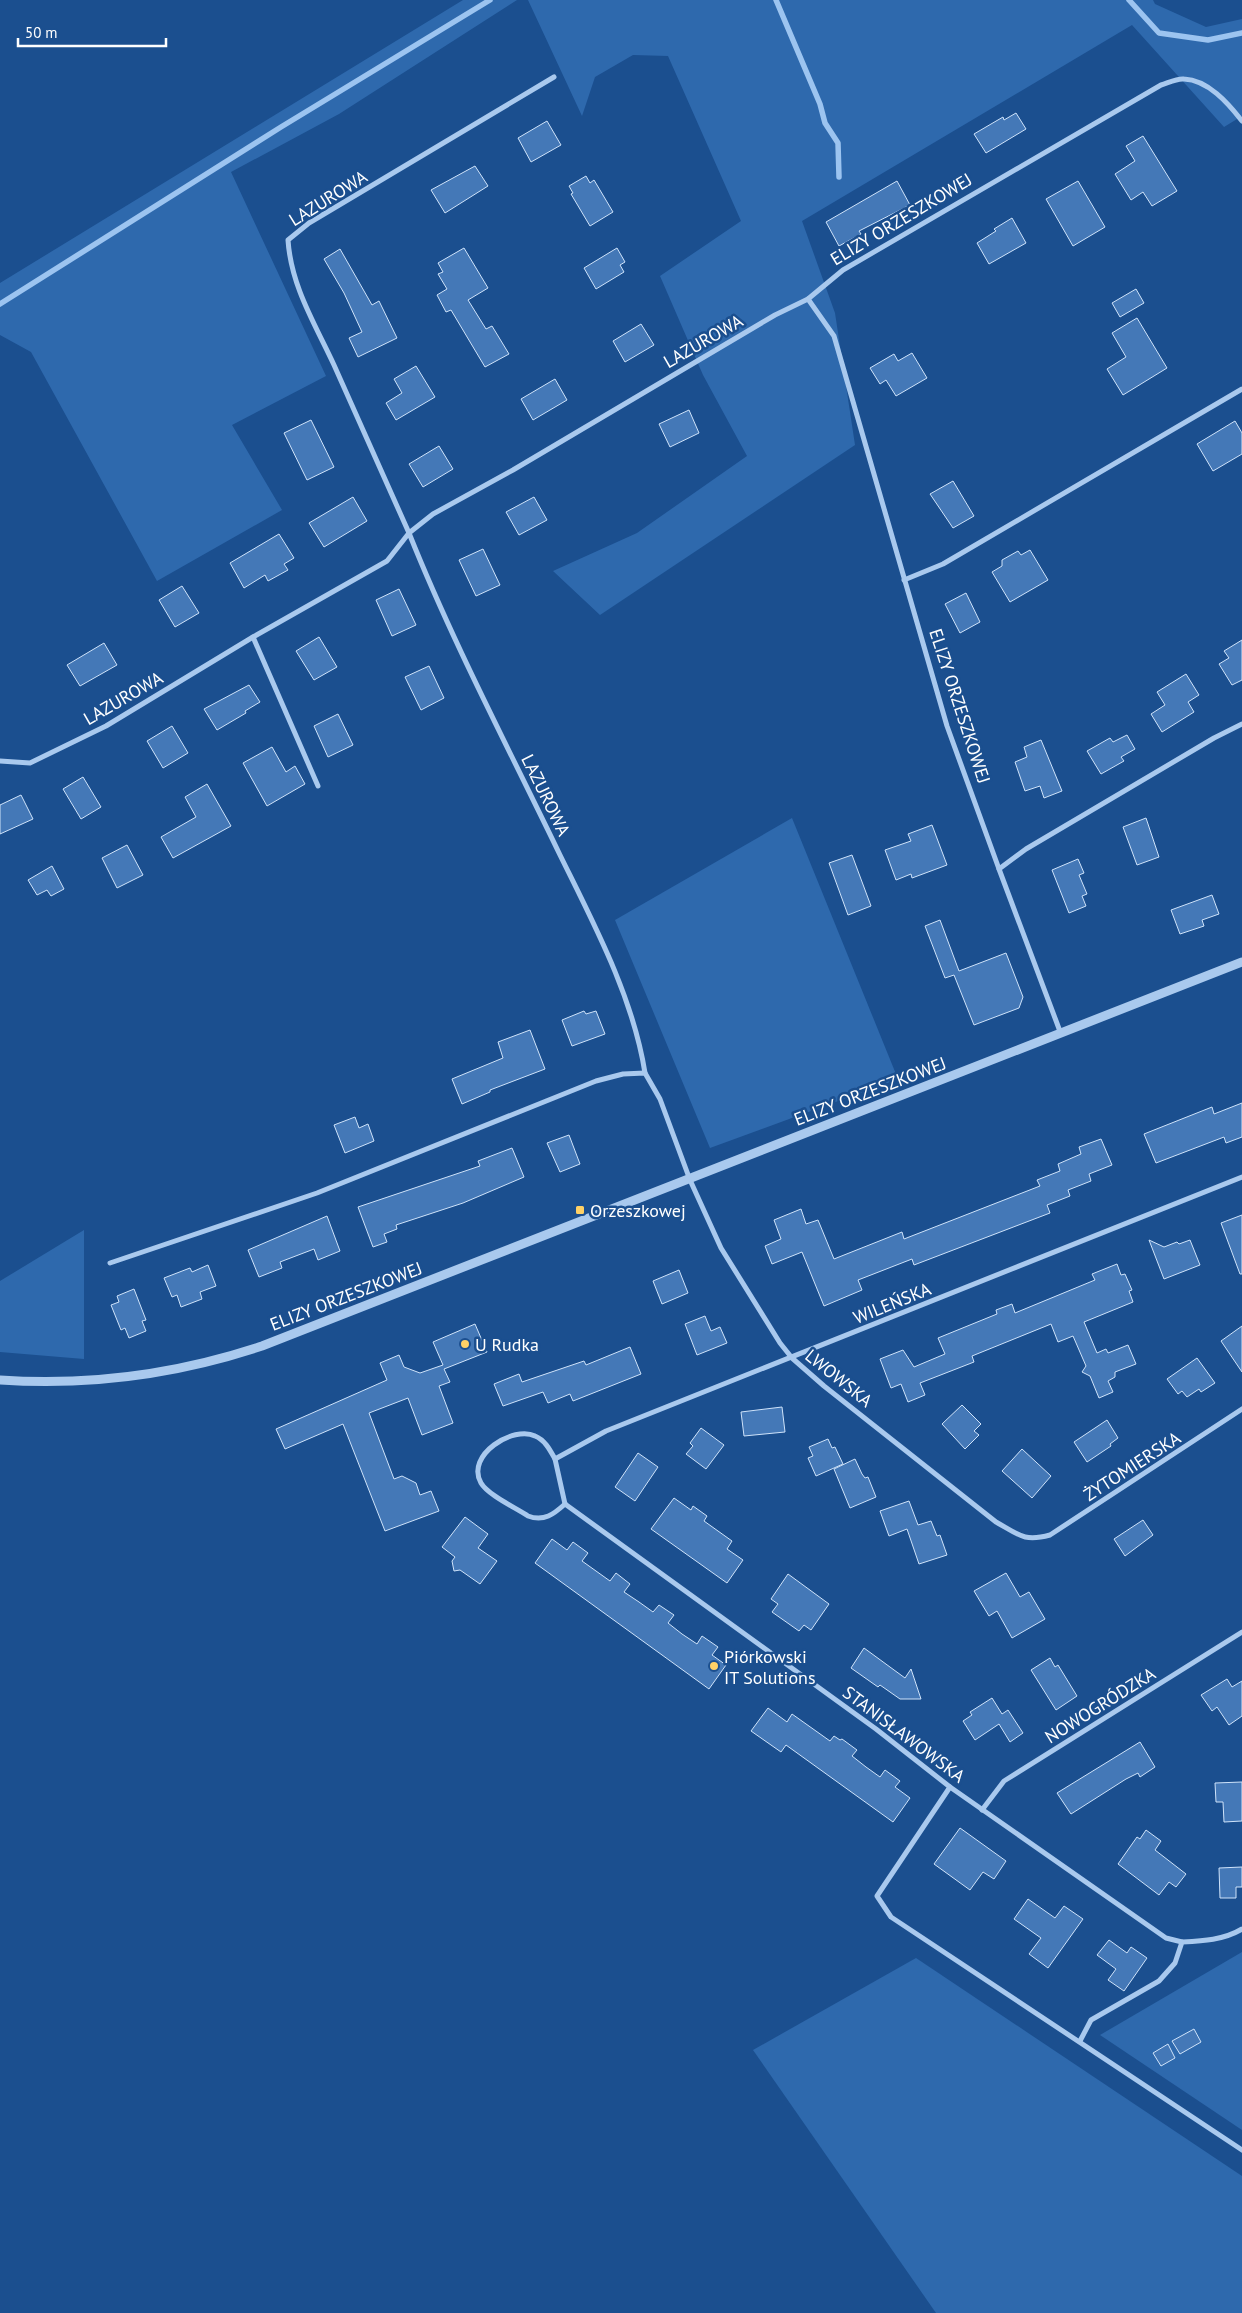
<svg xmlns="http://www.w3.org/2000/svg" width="1242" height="2313" viewBox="0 0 1242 2313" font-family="'PT Sans',sans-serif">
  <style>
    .green { fill: #2e69ad }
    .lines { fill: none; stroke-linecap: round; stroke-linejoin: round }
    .stream { stroke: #9cc4f0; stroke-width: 5.5 }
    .building { fill: #4478b7; stroke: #cfe3fa }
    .minor { stroke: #a9c9ee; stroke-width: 5 }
    .tertiary { stroke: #a9c9ee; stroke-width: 9 }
    .poi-dot { fill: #ffd166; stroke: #1b4f8f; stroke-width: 2 }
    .labels { text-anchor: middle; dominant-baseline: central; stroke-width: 5; stroke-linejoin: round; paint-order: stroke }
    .street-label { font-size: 18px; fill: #fff; stroke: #1b4f8f }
    .poi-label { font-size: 18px; fill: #fff; stroke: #1b4f8f; text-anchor: start }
  </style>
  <rect width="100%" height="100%" fill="#1b4f8f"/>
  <g class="green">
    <path d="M463,0H517L339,114L231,172L326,376L232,425L282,510L157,581L31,352L0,335V283Z"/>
    <path d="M528,0H1153L1155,4L1206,27L1242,19V116L1224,127L1132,25L802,221L835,313L855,445L600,615L553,571L637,533L747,456L703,375L660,276L741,221L668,56L633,55L595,77L582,116Z"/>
    <path d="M792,818L898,1079L710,1148L615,920Z"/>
    <path d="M84,1230V1359L0,1352V1281Z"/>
    <path d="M1242,1952V2130L1100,2035Z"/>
    <path d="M916,1958L1242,2176V2313H936L753,2050Z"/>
  </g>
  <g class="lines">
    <g class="stream">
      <path d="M776,0L820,104L825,123L838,143L839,177"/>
      <path d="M1129,0L1159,33L1208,40L1242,33"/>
      <path d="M0,304L281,127L490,0"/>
    </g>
  </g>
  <g class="building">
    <path d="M1016,113L1026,129L986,153L974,134L1003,117L1004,120Z"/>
    <path d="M547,121L561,145L531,162L518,138Z"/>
    <path d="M1143,136L1177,191L1152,206L1143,192L1131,200L1115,174L1135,161L1126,146Z"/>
    <path d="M475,166L488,186L445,213L431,190Z"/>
    <path d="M586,176L590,183L594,180L613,212L590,226L571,194L573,193L569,186Z"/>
    <path d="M897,181L910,205L859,231L861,234L839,246L826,222Z"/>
    <path d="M1078,181L1105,227L1073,246L1046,199Z"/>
    <path d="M1012,218L1026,243L989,264L977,243L996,231L994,229Z"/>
    <path d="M464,248L488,288L468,300L486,329L492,326L509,354L485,367L451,310L446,312L437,295L447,289L438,274L443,272L438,263Z"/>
    <path d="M617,248L625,262L620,265L624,272L596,289L584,268Z"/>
    <path d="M340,249L372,305L379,301L397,338L358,357L349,338L362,332L344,293L324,259Z"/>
    <path d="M1136,289L1144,303L1120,317L1112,303Z"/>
    <path d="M1137,318L1167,368L1123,395L1107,369L1126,357L1112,333Z"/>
    <path d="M641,324L654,345L625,362L613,341Z"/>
    <path d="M912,353L927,378L896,396L886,380L880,384L870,368L894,354L898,361Z"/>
    <path d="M416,366L435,397L396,420L386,403L402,393L394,379Z"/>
    <path d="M555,379L567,400L533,420L521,399Z"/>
    <path d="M689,410L699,433L670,447L659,424Z"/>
    <path d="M311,420L334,467L307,480L284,433Z"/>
    <path d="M1235,421L1242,433V454L1213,471L1197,444Z"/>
    <path d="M439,446L453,469L423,487L409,464Z"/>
    <path d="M953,481L974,516L953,528L930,494Z"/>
    <path d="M353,497L367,521L324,547L309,523Z"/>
    <path d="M534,497L547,520L519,535L506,512Z"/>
    <path d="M279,534L294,558L284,564L288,570L268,581L265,575L244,588L230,563Z"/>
    <path d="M483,549L500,585L476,596L459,560Z"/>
    <path d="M1030,550L1048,580L1010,602L992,572L1002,566V560L1018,551L1021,555Z"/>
    <path d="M182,586L199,613L175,627L159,600Z"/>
    <path d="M399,589L416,625L392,636L376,600Z"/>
    <path d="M966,593L980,622L960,633L945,604Z"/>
    <path d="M319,637L337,667L314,680L296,651Z"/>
    <path d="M1242,640V680L1232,685L1219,664L1229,658L1224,651Z"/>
    <path d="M104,643L117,665L80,686L67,665Z"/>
    <path d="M429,666L444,698L421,710L405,677Z"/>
    <path d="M1186,674L1199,695L1188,702L1194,712L1162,732L1151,714L1165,705L1157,692Z"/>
    <path d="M249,685L260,702L245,711L246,713L217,730L204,709Z"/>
    <path d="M338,714L353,745L328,757L314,726Z"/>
    <path d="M172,726L188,753L163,768L147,741Z"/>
    <path d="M1127,735L1135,749L1121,757L1124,761L1101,774L1087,751L1110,738L1113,742Z"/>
    <path d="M1041,740L1062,791L1044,798L1040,786L1025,791L1015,762L1027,757L1024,747Z"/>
    <path d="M272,747L286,772L295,766L305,784L267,806L243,763Z"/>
    <path d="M83,777L101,807L81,819L63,789Z"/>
    <path d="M207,784L231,826L173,858L161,837L196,817L185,797Z"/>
    <path d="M21,795L33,819L0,834V805Z"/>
    <path d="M1146,818L1159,857L1137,865L1123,827Z"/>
    <path d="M932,825L947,865L912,878L911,874L896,880L885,850L911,841L908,834Z"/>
    <path d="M127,845L143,875L117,888L102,858Z"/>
    <path d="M852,855L871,906L848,915L829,863Z"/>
    <path d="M1078,859L1084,873L1079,875L1087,894L1082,896L1086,906L1069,913L1052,870Z"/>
    <path d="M52,866L64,889L51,896L47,890L37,895L28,880Z"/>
    <path d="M1212,895L1219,914L1202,920L1204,926L1180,934L1171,910Z"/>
    <path d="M940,920L959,971L1006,953L1023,997L1019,1008L974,1025L954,975L945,978L925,926Z"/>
    <path d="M584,1011L586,1014L596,1011L605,1034L572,1046L562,1020Z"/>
    <path d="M530,1030L545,1069L490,1090V1092L462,1104L452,1079L503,1058L498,1042Z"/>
    <path d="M1242,1103V1137L1226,1143L1224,1137L1156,1163L1144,1134L1212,1107L1214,1114Z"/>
    <path d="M355,1117L359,1128L368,1124L374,1141L345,1153L334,1125Z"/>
    <path d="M569,1135L580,1164L560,1172L547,1143Z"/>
    <path d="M1101,1139L1112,1165L1089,1174L1091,1181L1068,1190L1070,1196L1047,1205L1050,1213L914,1265L912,1259L858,1280L862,1290L824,1306L802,1252L772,1264L765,1246L781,1239L774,1220L801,1209L806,1224L818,1220L834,1259L902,1232L904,1239L1040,1186L1037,1180L1060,1171L1058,1164L1081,1154L1079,1147Z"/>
    <path d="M512,1148L524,1177L463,1203L396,1225L397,1229L384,1234L387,1242L373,1247L358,1207L480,1166L478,1161Z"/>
    <path d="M1242,1215V1274H1240L1221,1223Z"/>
    <path d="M327,1216L340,1251L318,1260L314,1249L280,1262L282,1268L259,1277L248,1250Z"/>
    <path d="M1149,1240L1164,1247L1177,1242L1179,1244L1190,1240L1200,1265L1164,1279Z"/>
    <path d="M1117,1264L1121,1275L1125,1274L1132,1290L1129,1291L1133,1302L1084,1322L1097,1353L1106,1349L1108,1353L1128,1345L1136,1364L1115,1372V1377L1108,1381L1113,1392L1099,1398L1090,1376L1082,1372L1086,1366L1073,1336L1058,1342L1051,1324L972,1356L974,1362L920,1383L925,1395L908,1402L901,1384L891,1388L880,1359L903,1350L914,1367L945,1354L938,1338L997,1314L996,1310L1012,1304L1015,1313L1095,1280L1092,1274Z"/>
    <path d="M208,1265L216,1286L200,1292L202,1299L181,1307L177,1295L172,1297L164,1278L190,1268L192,1272Z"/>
    <path d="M679,1270L688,1293L662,1304L653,1281Z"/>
    <path d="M134,1289L146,1320L142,1321L146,1331L129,1338L125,1328L121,1330L111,1305L119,1302L117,1296Z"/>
    <path d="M705,1316L711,1331L720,1327L727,1343L697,1355L685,1324Z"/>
    <path d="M475,1324L487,1352L444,1369L450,1382L439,1386L453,1423L422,1435L408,1398L369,1413L394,1479L402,1476L416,1483L420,1495L431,1491L439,1511L385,1531L343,1424L285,1449L276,1429L387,1380L380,1363L399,1355L404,1367L420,1373L443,1365L433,1342Z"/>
    <path d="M1242,1326V1372L1221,1341Z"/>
    <path d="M630,1347L641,1374L573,1401L570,1394L548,1403L543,1392L503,1406L494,1384L519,1374L522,1382L584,1361L586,1365Z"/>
    <path d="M1197,1358L1215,1383L1201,1392L1199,1389L1187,1397L1182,1391L1178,1394L1167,1379Z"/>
    <path d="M962,1405L981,1424L974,1431L979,1435L965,1449L942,1424Z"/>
    <path d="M782,1407L785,1432L744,1436L741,1412Z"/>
    <path d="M1107,1420L1118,1438L1110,1444L1111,1446L1087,1462L1074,1442Z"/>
    <path d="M701,1428L724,1445L706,1469L686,1454L693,1446L690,1443Z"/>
    <path d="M828,1439L832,1448L835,1447L843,1464L816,1476L808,1458L813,1456L809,1447Z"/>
    <path d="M1022,1449L1051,1476L1032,1498L1002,1471Z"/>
    <path d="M638,1453L658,1467L635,1501L615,1487Z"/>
    <path d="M855,1459L862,1474L865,1478L868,1477L876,1497L850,1508L834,1469Z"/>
    <path d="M674,1498L691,1510L693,1506L707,1516L704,1521L732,1541L727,1549L743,1560L727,1583L651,1529Z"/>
    <path d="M909,1501L918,1525L931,1521L937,1536L940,1535L947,1555L919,1564L907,1529L889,1536L880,1511Z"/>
    <path d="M465,1517L488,1534L478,1548L497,1561L480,1584L460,1570L454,1571L452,1561L455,1557L442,1547Z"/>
    <path d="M1143,1520L1153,1535L1125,1556L1114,1539Z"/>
    <path d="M552,1539L567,1550L573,1542L588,1553L582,1561L610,1581L616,1573L630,1584L624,1592L639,1602L653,1612L659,1605L674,1615L668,1623L682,1634L697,1644L702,1636L718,1647L712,1655L726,1665L709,1689L535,1563Z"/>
    <path d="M1006,1573L1020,1597L1029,1592L1045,1619L1012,1638L997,1611L989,1616L974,1591Z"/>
    <path d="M788,1574L829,1604L811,1630L804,1625L799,1631L772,1612L778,1604L771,1599Z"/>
    <path d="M864,1648L905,1678L911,1669L921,1699H900L880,1685L878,1687L851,1668Z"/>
    <path d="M1050,1658L1055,1667L1058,1665L1077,1696L1056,1710L1031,1670Z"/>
    <path d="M1227,1679L1232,1687L1242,1681V1716L1229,1725L1217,1707L1212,1711L1201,1695Z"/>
    <path d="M992,1698L1002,1714L1008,1710L1023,1733L1010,1742L999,1724L975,1740L963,1721L972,1715L970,1712Z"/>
    <path d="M768,1708L787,1722L792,1714L830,1741L834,1736L840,1740L842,1739L857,1750L852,1756L866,1767L880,1777L885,1770L900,1781L895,1787L910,1798L893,1822L786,1745L781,1752L751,1731Z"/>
    <path d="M1140,1742L1155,1767L1140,1777L1138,1773L1126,1779L1071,1814L1057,1793Z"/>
    <path d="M1242,1782V1821L1224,1822L1223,1802H1216L1215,1783Z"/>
    <path d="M960,1828L1006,1861L994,1879L983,1872L970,1890L934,1864Z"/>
    <path d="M1146,1830L1161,1841L1155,1850L1186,1874L1176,1887L1169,1882L1159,1895L1118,1864L1137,1837L1140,1839Z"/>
    <path d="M1242,1867V1887H1236V1898H1220L1219,1868Z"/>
    <path d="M1028,1899L1055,1918L1064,1906L1083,1919L1048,1968L1029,1954L1041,1938L1014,1919Z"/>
    <path d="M1109,1940L1127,1953L1131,1947L1147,1958L1124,1991L1108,1980L1116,1969L1097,1955Z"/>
    <path d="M1194,2029L1201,2042L1180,2054L1172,2041Z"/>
    <path d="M1168,2044L1175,2058L1161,2066L1153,2053Z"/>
  </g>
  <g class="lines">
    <g class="minor">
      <path d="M554,77L309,223L288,240C291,286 315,324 334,365C359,421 384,477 409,533L433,514L513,470L775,315L808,299L843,270L1161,85C1168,83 1177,78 1184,79C1208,80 1228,103 1242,121"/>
      <path d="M808,299L834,336L947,726L999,869"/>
      <path d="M904,580L943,564L1242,389"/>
      <path d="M253,637L318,786"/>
      <path d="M0,761L30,763L106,726L253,637L387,561L409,533C453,643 509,749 560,855C594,924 633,997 645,1073"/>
      <path d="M1061,1034L999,869L1026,849L1214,738L1242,724"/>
      <path d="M110,1263L317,1193L596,1081L623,1074L645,1073L660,1099L690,1180L721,1248L780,1343L792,1358L824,1386L996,1522C1019,1535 1024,1542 1050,1535L1242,1409"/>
      <path d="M555,1459L565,1504"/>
      <path d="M565,1504C554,1514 544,1522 528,1516C516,1508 488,1495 481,1483C465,1455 514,1425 535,1436C545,1440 550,1450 555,1459L606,1431L1242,1177"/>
      <path d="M565,1504L876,1729L950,1787L1166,1938L1182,1942"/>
      <path d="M950,1787L877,1896L891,1917L1242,2150"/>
      <path d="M982,1810L1004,1781L1242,1632"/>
      <path d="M1080,2041L1091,2020L1159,1981L1175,1963L1182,1942C1202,1941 1224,1940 1242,1929"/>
    </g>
    <path class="tertiary" d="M0,1380C89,1386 178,1374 262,1346L1242,962"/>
  </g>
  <g class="poi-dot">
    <rect x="575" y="1205" width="10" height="10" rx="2.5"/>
    <circle cx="465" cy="1344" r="5"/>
    <circle cx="714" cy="1666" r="5"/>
  </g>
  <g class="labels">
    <g class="street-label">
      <text transform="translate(328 198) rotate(-32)">LAZUROWA</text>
      <text transform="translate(901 219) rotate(-31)">ELIZY ORZESZKOWEJ</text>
      <text transform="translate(703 341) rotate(-30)">LAZUROWA</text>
      <text transform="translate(123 698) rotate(-30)">LAZUROWA</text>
      <text transform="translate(960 706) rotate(72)">ELIZY ORZESZKOWEJ</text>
      <text transform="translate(546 795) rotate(64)">LAZUROWA</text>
      <text transform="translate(870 1091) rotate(-21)">ELIZY ORZESZKOWEJ</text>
      <text transform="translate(346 1296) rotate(-21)">ELIZY ORZESZKOWEJ</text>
      <text transform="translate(892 1303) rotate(-22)">WILEŃSKA</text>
      <text transform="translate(839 1378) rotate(39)">LWOWSKA</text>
      <text transform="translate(1132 1466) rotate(-33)">ŻYTOMIERSKA</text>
      <text transform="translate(1100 1705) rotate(-32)">NOWOGRÓDZKA</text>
      <text transform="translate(904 1734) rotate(37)">STANISŁAWOWSKA</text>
    </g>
    <g class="poi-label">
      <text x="590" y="1210">Orzeszkowej</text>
      <text x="475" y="1344">U Rudka</text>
      <text x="724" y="1656">Piórkowski<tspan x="724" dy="21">IT Solutions</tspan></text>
    </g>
  </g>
  <path d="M18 38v8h148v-8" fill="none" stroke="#ffffff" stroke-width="2.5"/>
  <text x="25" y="38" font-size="15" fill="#ffffff" stroke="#1b4f8f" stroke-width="4" paint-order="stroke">50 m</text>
</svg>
